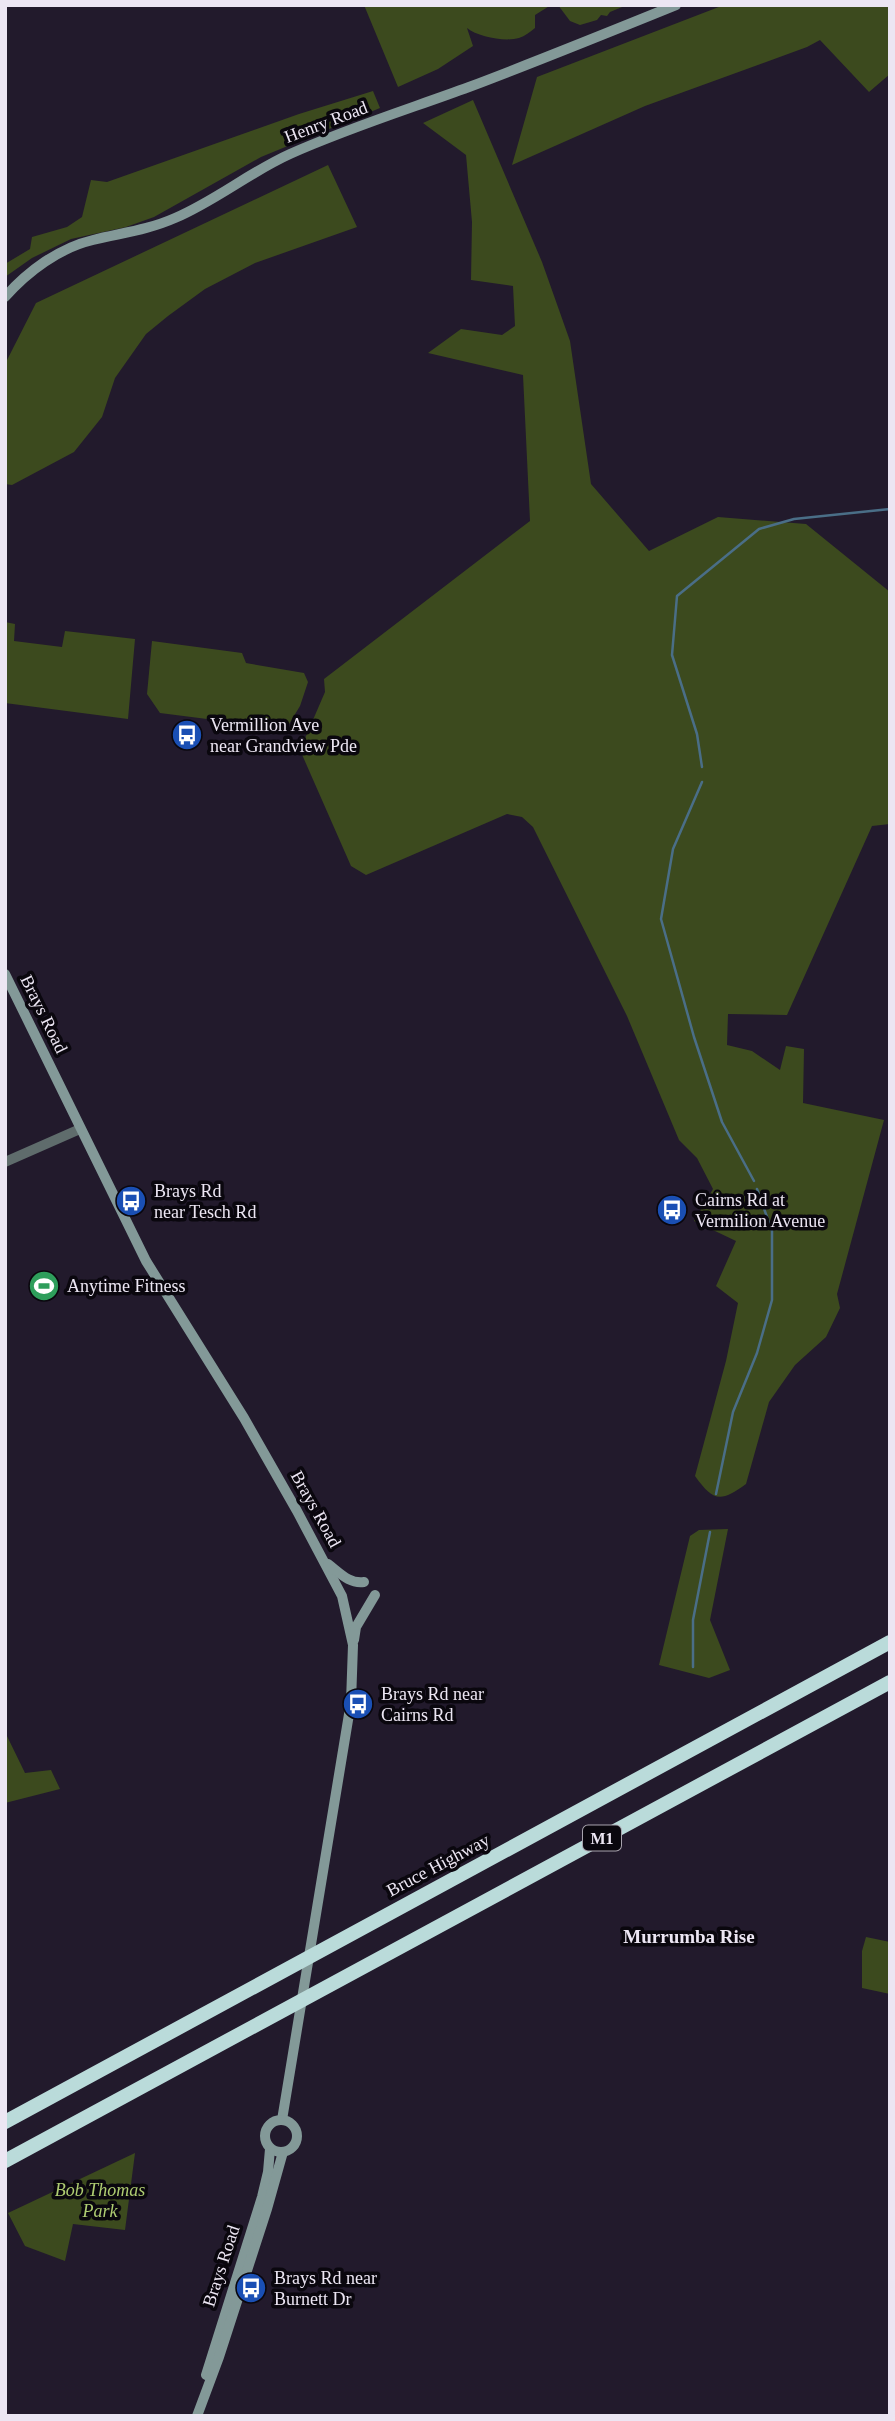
<svg xmlns="http://www.w3.org/2000/svg" width="895" height="2421" viewBox="0 0 895 2421" font-family="Georgia,serif">
  <style>
    .green { fill: #3c4a1e }
    .lines { fill: none; stroke-linecap: round; stroke-linejoin: round }
    .stream { stroke: #4a6e87; stroke-width: 2.5 }
    .tertiary { stroke: #5f6c6c; stroke-width: 10 }
    .secondary { stroke: #839998; stroke-width: 10 }
    .motorway { stroke: #badbda; stroke-width: 14 }
    .labels { text-anchor: middle; dominant-baseline: central; stroke-width: 7; stroke-linejoin: round; paint-order: stroke }
    .shield { fill: #0a070e; stroke: #a8a3ae; stroke-width: 2 }
    .shield-label { font-size: 16px; font-weight: bold; fill: #ece6f3 }
    .street-label { font-size: 18px; fill: #ece6f3; stroke: #0a070e }
    .poi-label { font-size: 18px; fill: #ece6f3; stroke: #0a070e; text-anchor: start }
    .park-label { font-size: 18px; font-style: italic; fill: #aecc71; stroke: #0a070e }
    .neighbourhood-label { font-size: 19px; font-weight: bold; fill: #ece6f3; stroke: #0a070e }
  </style>
  <rect width="100%" height="100%" fill="#221a2c"/>
  <g class="green">
    <path d="M364,5H551L535,15V28C530,32 525,36 519,38C505,42 478,37 467,28L473,46L438,69L398,87Z"/>
    <path d="M558,5H627L610,12L607,16L601,15L597,20L580,25L570,21Z"/>
    <path d="M724,5H890V74L869,92L820,40L807,47L645,106L512,165L537,77Z"/>
    <path d="M373,91L380,108L261,157L154,217L126,227L71,239L32,258L5,277V264L30,249L32,237L67,227L82,217L91,180L107,182L299,114Z"/>
    <path d="M473,100L542,262L570,341L591,484L649,551L718,517L806,524L890,592V824L872,826L787,1015L728,1014L727,1045L752,1051L780,1070L786,1046L804,1049L803,1103L884,1120L837,1294L840,1308L826,1337L795,1365L769,1402L746,1484C720,1503 713,1501 695,1476L726,1361L738,1303L716,1286L736,1241L694,1221L713,1189L697,1158L679,1140L627,1016L533,827L522,817L507,814L366,875L351,866L300,750L325,692L324,679L530,521L523,375L428,353L461,329L502,335L515,326L513,286L471,280L472,222L466,155L423,123Z"/>
    <path d="M328,165L357,227L255,263L205,289L168,316L146,334L115,378L102,417L74,452L12,485L5,484V364L36,303Z"/>
    <path d="M5,622L15,624L14,641L62,647L65,631L135,639L128,719L5,703Z"/>
    <path d="M152,641L242,653L246,663L304,673L308,682L300,706L286,729L160,713L147,694Z"/>
    <path d="M728,1529L710,1620L730,1670L709,1678L659,1665L690,1536L699,1530Z"/>
    <path d="M5,1732L25,1773L51,1770L60,1789L5,1803Z"/>
    <path d="M866,1937L890,1942V1994L862,1988V1951Z"/>
    <path d="M135,2153L125,2230L73,2224L65,2261L25,2246L8,2213Z"/>
  </g>
  <g class="lines">
    <g class="stream">
      <path d="M702,767L697,734L672,655L677,596L759,529L794,519L890,509"/>
      <path d="M702,782L673,849L661,919L694,1037L722,1122L754,1181"/>
      <path d="M716,1494L733,1412L757,1353L772,1300V1231L757,1189"/>
      <path d="M693,1667V1620L710,1532"/>
    </g>
    <path class="tertiary" d="M5,1162L80,1129"/>
    <g class="secondary">
      <path d="M5,297C28,271 59,248 93,240C121,233 148,230 175,218C215,201 250,172 290,154C348,128 409,109 469,87C538,61 607,33 676,5"/>
      <path d="M5,974L146,1261L244,1418L297,1511L342,1596L353,1645L351,1702L282,2120"/>
      <path d="M328,1564C340,1573 349,1584 364,1582"/>
      <path d="M354,1640L356,1627L375,1595"/>
      <circle cx="281" cy="2136" r="16"/>
      <path d="M206,2375L262,2197L268,2172L270,2149"/>
      <path d="M197,2416L219,2357L267,2209L283,2152"/>
    </g>
    <g class="motorway">
      <path d="M5,2122L890,1642"/>
      <path d="M5,2161L890,1682"/>
    </g>
  </g>
  <defs>
    <g id="bus-disc" transform="scale(1.575)"><circle r="9.5" fill="#1a4fb4" stroke="#0a070e"/><path d="M-5-6H5V4H4V6H2V4H-2V6H-4V4H-5ZM-3.5-4V0h7V-4ZM-3.5 1.2v1.5H-2V1.2ZM2 1.2v1.5H3.5V1.2Z" fill="#fff"/></g>
    <g id="stadium-disc" transform="scale(1.575)"><circle r="9.5" fill="#2e9e5b" stroke="#0a070e"/><path d="M0-5a6.5 5 0 1 0 0 10a6.5 5 0 1 0 0-10ZM-3.5-1.8h7v3.6h-7Z" fill="#fff"/></g>
  </defs>
  <g fill-rule="evenodd">
    <use href="#bus-disc" x="187" y="735"/>
    <use href="#bus-disc" x="131" y="1201"/>
    <use href="#bus-disc" x="672" y="1210"/>
    <use href="#stadium-disc" x="44" y="1286"/>
    <use href="#bus-disc" x="358" y="1704"/>
    <use href="#bus-disc" x="251" y="2288"/>
  </g>
  <g class="labels">
    <rect class="shield" x="583" y="1825.5" width="38" height="25" rx="5"/>
    <g class="shield-label">
      <text x="602" y="1838">M1</text>
    </g>
    <g class="street-label">
      <text transform="translate(326 122) rotate(-21)">Henry Road</text>
      <text transform="translate(44 1014) rotate(64)">Brays Road</text>
      <text transform="translate(316 1509) rotate(61)">Brays Road</text>
      <text transform="translate(438 1865) rotate(-28)">Bruce Highway</text>
      <text transform="translate(221 2266) rotate(-72)">Brays Road</text>
    </g>
    <g class="poi-label">
      <text x="210" y="725">Vermillion Ave<tspan x="210" dy="21">near Grandview Pde</tspan></text>
      <text x="154" y="1191">Brays Rd<tspan x="154" dy="21">near Tesch Rd</tspan></text>
      <text x="695" y="1200">Cairns Rd at<tspan x="695" dy="21">Vermilion Avenue</tspan></text>
      <text x="67" y="1286">Anytime Fitness</text>
      <text x="381" y="1694">Brays Rd near<tspan x="381" dy="21">Cairns Rd</tspan></text>
      <text x="274" y="2278">Brays Rd near<tspan x="274" dy="21">Burnett Dr</tspan></text>
    </g>
    <g class="park-label">
      <text x="100" y="2190">Bob Thomas<tspan x="100" dy="21">Park</tspan></text>
    </g>
    <g class="neighbourhood-label">
      <text x="689" y="1936">Murrumba Rise</text>
    </g>
  </g>
  <rect width="895" height="2421" fill="none" stroke="#ece6f3" stroke-width="14"/>
</svg>
